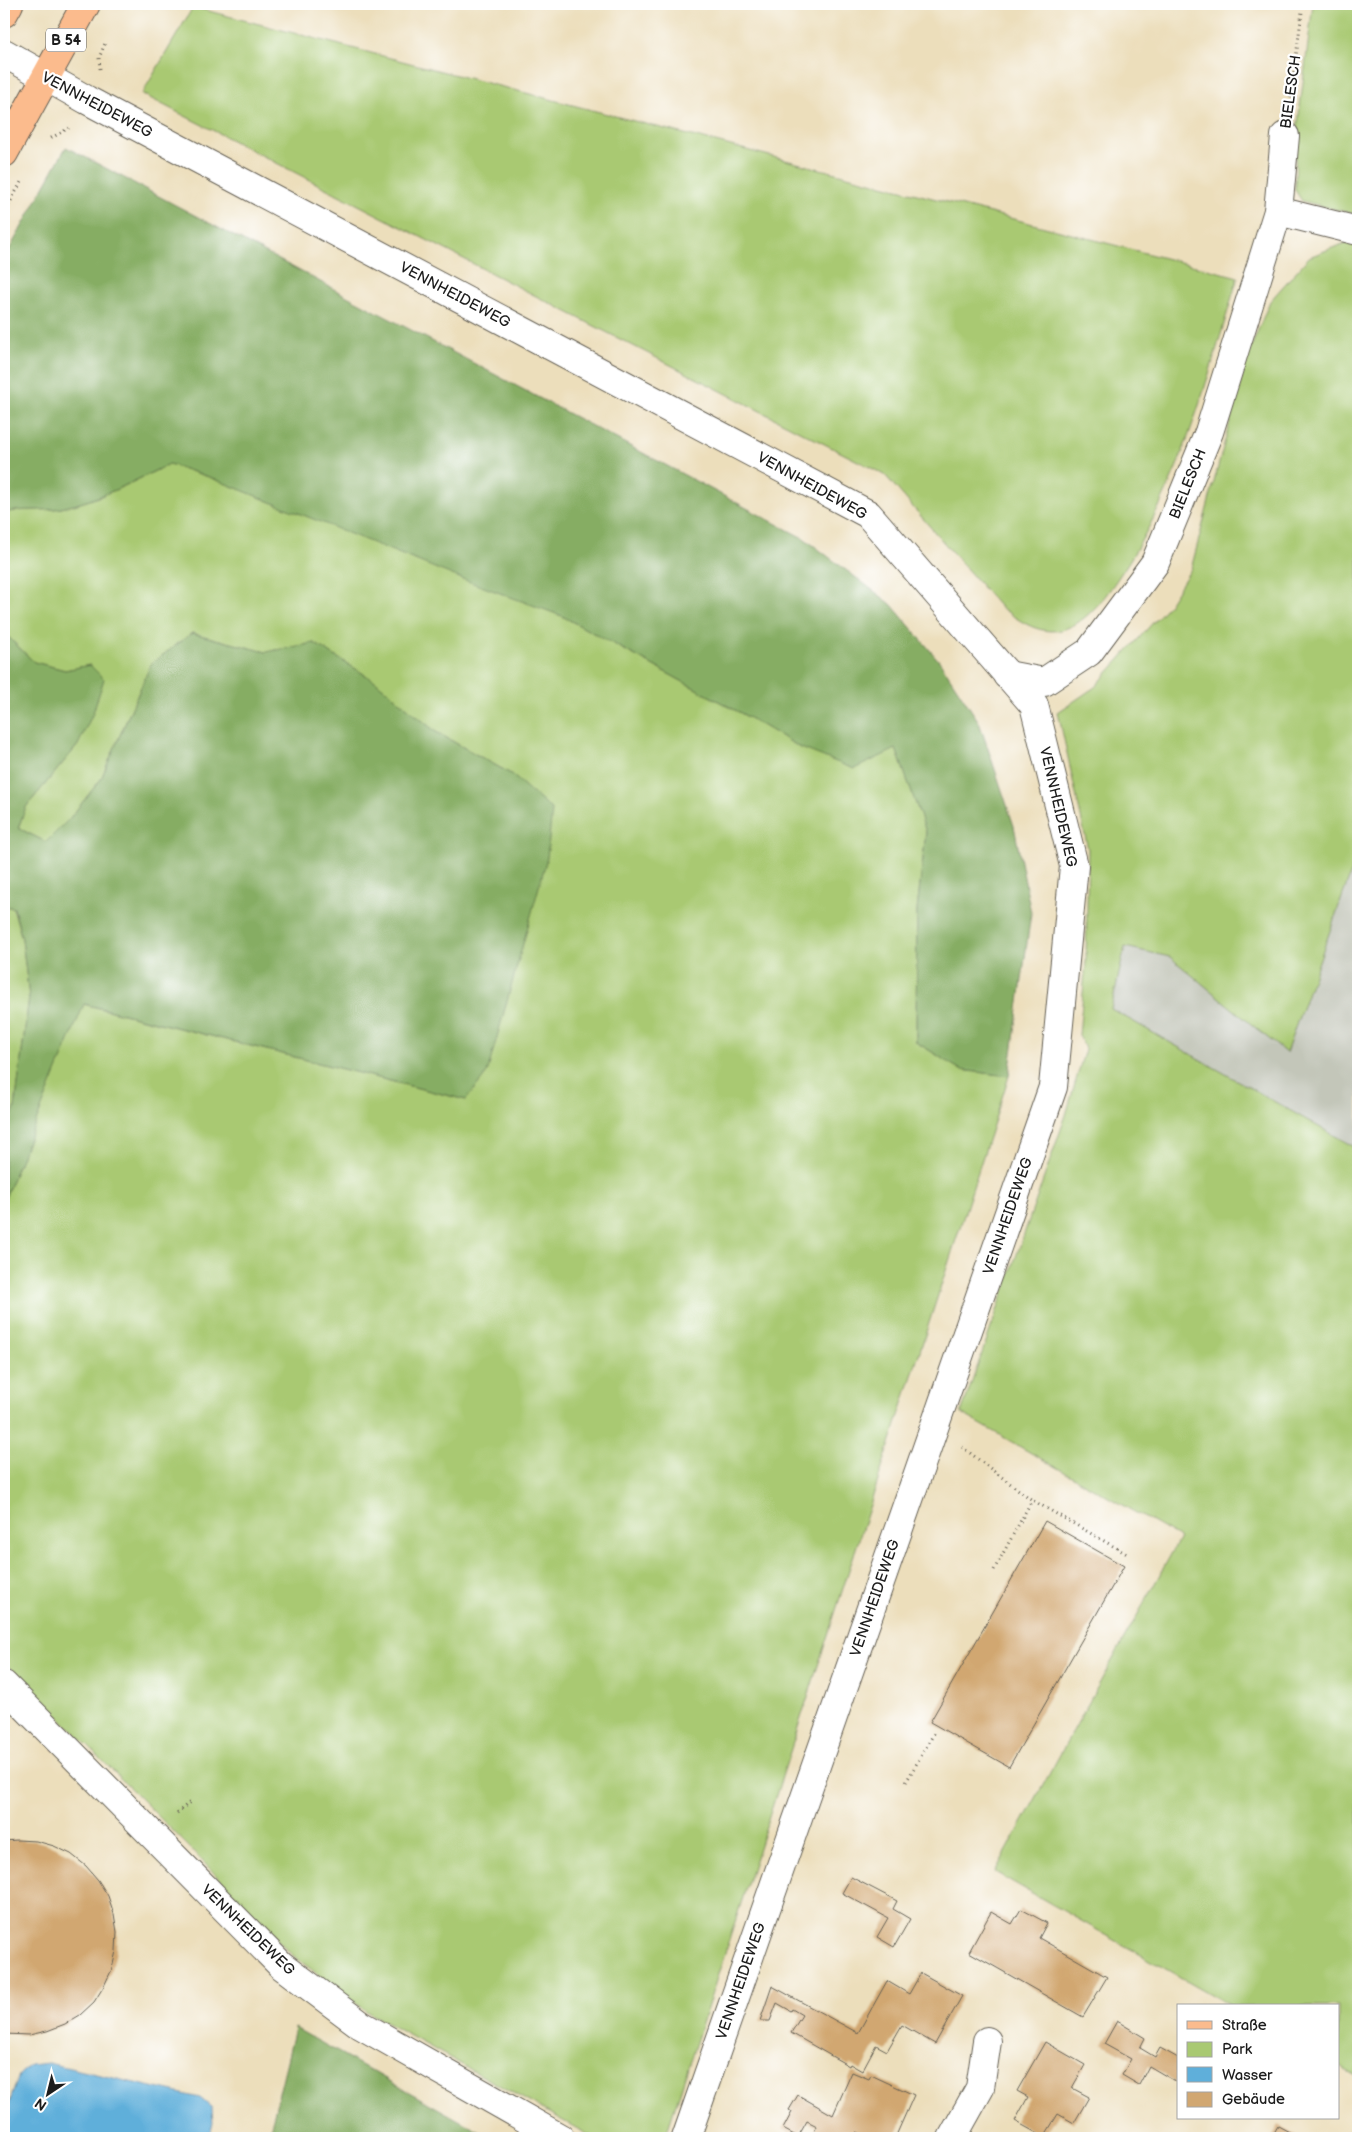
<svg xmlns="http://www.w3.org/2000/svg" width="1362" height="2142" viewBox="0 0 1362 2142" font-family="'Balsamiq Sans',sans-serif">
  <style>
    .industrial { fill: #c3c6b9 }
    .green { fill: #a9c972; stroke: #627247 }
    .forest { fill: #86ad64; stroke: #516440 }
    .water { fill: #5fafda; stroke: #3e667b }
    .building { fill: #d1a771 }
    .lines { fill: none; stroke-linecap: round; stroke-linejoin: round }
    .minor-casing { stroke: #656054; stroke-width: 30 }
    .major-casing { stroke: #656054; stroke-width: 30 }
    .path { stroke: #656054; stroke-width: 3; stroke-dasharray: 1 4; stroke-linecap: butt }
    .minor { stroke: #fff; stroke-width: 28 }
    .major { stroke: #fbbb8d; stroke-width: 28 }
    .labels { text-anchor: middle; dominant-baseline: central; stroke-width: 4.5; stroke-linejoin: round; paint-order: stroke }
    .shield { fill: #fff; stroke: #606060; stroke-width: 1 }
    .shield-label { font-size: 14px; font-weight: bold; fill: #1c1c1c }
    .street-label { font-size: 15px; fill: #1c1c1c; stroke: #fff }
  </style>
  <rect width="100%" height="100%" fill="#fff"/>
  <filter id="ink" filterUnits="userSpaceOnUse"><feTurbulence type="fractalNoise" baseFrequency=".02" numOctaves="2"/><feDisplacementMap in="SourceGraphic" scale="10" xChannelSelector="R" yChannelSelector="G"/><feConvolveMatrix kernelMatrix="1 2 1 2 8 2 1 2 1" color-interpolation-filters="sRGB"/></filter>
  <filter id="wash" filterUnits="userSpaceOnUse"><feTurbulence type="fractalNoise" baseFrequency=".0096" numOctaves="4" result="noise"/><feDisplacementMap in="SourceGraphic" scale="20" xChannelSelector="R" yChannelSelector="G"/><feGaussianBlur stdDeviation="1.12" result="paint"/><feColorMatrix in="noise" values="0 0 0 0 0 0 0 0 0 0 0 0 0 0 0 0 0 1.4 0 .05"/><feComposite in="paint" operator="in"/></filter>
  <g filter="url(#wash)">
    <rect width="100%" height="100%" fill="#ecdebb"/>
    <path class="industrial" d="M1358,853V1149L1111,1009L1125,947L1170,957L1286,1052Z"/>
    <g class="green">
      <path d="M1313,4H1358V215L1302,201L1295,190L1296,138Z"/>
      <path d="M193,7L1238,277C1206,382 1180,490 1116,581C1103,600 1085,624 1061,630C1037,635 1017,619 999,606L885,475L142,94Z"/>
      <path d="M1353,240L1358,242V853L1286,1053L1170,957L1125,947L1111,1009L1358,1149V2077L1338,2066V2006H1231L995,1872L1180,1538L961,1413L1066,1115L1085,1049L1079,1035L1086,962L1088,849L1058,712L1095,687L1167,607L1191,569L1247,357L1270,301L1309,257Z"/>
      <path d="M169,464L209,477L562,616L748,717L801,748H896L926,831L917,911L916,1042L961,1070L1009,1076L665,2138H594L369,2013L291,1954L190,1848L4,1662V1200L83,1004L466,1100L511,774L436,732L375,681L314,643L266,652L192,633L151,664L101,779L70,818L46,842L18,828L26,807L78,745L90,665L65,670L34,662L4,633V513C23,508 42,511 61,508C99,500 135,481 169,464Z"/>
      <path d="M4,906L13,908L22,939L29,997L15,1108L4,1135Z"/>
    </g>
    <g class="forest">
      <path d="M66,147L805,539L891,604L940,662L979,722L1014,826L1031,913L1009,1076L961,1070L916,1042L917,911L926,832L896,749L854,769L801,748L748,717L562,616L462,579L209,477L169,464C134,481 100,500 61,508C42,512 23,508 4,513V259Z"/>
      <path d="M4,633L34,662L65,670L90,665L104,679L93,713L78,745L26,807L18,828L46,842L70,818L101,779L151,664L192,633L266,652L314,643L375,681L436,732L511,774L552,810L547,858L487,1073L466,1100L84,1004L4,1200V1135L15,1108L29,997L22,939L14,908L4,906Z"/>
      <path d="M295,2028L491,2138H268Z"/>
    </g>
    <path class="water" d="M48,2063L200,2098L212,2108L213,2123L209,2138H4V2118L19,2075L30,2065Z"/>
    <g id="blocks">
      <g class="building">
        <path d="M1045,1521L1124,1566L1009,1767L930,1722Z"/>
        <path d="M17,1840L36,1841L54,1846L71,1854L86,1866L98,1880L108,1896L114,1914L117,1932L116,1951L112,1969L104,1986L94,2002L80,2015L65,2024L47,2031L29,2035L4,2034V1841Z"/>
        <path d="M851,1877L897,1901L893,1909L910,1919L894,1947L877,1937L888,1918L842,1893Z"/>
        <path d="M1021,1909L1047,1923L1039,1938L1107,1977L1083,2017L969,1952L991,1912L1012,1924Z"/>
        <path d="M921,1973L962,1996L935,2044L902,2025L887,2051L876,2045L862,2071L850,2064L849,2066L791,2033L802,2015L792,2009L791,2011L777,2003L770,2021H760L772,1986L858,2033L887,1981L909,1994Z"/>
        <path d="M1117,2021L1145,2038L1140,2048L1155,2057L1160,2048L1178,2058V2083L1149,2066L1139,2085L1122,2075L1131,2059L1104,2044Z"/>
        <path d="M1045,2042L1085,2065L1072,2088L1089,2097L1074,2123L1058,2114L1044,2137L1015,2121L1028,2097L1017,2091Z"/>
        <path d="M852,2072L869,2079L871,2075L914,2095L895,2138H871L857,2132L854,2138H811L817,2126L807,2121L798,2137L783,2129L792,2112L789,2110L798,2095L833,2115Z"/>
        <path d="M1278,2126L1295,2135L1302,2138H1271Z"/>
      </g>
    </g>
  </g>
  <g filter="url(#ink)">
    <use href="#blocks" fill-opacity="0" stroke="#656054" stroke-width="1"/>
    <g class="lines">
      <g class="minor-casing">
        <g id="minor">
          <path d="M4,53L87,100L868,514L1034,705L1074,866L1053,1087L686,2138"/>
          <path d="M1278,211L1358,231"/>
          <path d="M1007,675L1044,682L1089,652L1155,563L1209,432L1278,211L1285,136"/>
          <path d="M4,1685L281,1965L361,2025L560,2138"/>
          <path d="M952,2138L980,2088L987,2041"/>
        </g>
      </g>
      <g class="major-casing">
        <g id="major">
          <path d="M4,13L9,4"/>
          <path d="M4,153L86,4"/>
        </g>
      </g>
      <g class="path">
        <path d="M100,69L99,58L106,41"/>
        <path d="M1290,103L1303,4"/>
        <path d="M51,138L69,128"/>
        <path d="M4,214L21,182"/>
        <path d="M962,1447L1032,1500L1127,1554"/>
        <path d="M994,1570L1032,1500"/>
        <path d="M906,1782L936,1730"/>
        <path d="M177,1813L190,1802"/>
      </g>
      <use href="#minor" class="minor"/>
      <use href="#major" class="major"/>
    </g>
  </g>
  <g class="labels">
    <rect class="shield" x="46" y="28.5" width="40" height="23" rx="4"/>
    <g class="shield-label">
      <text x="66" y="40">B 54</text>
    </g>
    <g class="street-label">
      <text transform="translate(1291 92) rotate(-82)">BIELESCH</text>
      <text transform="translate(97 105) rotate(28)">VENNHEIDEWEG</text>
      <text transform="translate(455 295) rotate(28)">VENNHEIDEWEG</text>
      <text transform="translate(1188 484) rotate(-68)">BIELESCH</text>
      <text transform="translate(812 486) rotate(29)">VENNHEIDEWEG</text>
      <text transform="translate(1058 807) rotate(77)">VENNHEIDEWEG</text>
      <text transform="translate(1008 1216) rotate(-71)">VENNHEIDEWEG</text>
      <text transform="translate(875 1598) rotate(-71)">VENNHEIDEWEG</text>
      <text transform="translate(248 1930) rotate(44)">VENNHEIDEWEG</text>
      <text transform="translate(741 1981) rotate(-71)">VENNHEIDEWEG</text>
    </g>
  </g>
  <rect width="1362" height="2142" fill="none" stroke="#fff" stroke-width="20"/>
  <rect x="1177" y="2004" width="162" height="115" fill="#ffffff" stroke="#a4a4a4"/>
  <rect x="1187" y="2021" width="25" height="8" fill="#fbbb8d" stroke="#a4a4a4"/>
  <text x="1222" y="2030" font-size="15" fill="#1c1c1c">Straße</text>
  <rect x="1187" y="2042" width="25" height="15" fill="#a9c972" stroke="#a4a4a4"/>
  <text x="1222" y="2054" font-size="15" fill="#1c1c1c">Park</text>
  <rect x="1187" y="2067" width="25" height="15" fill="#5fafda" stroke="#a4a4a4"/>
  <text x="1222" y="2080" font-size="15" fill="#1c1c1c">Wasser</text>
  <rect x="1187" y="2092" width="25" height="15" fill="#d1a771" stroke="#a4a4a4"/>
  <text x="1222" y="2104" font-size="15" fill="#1c1c1c">Gebäude</text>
  <g transform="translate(48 2094) rotate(215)" stroke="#ffffff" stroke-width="4" paint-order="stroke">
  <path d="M0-4L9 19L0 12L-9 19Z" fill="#1c1c1c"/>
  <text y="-8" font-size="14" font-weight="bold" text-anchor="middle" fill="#1c1c1c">N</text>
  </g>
</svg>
